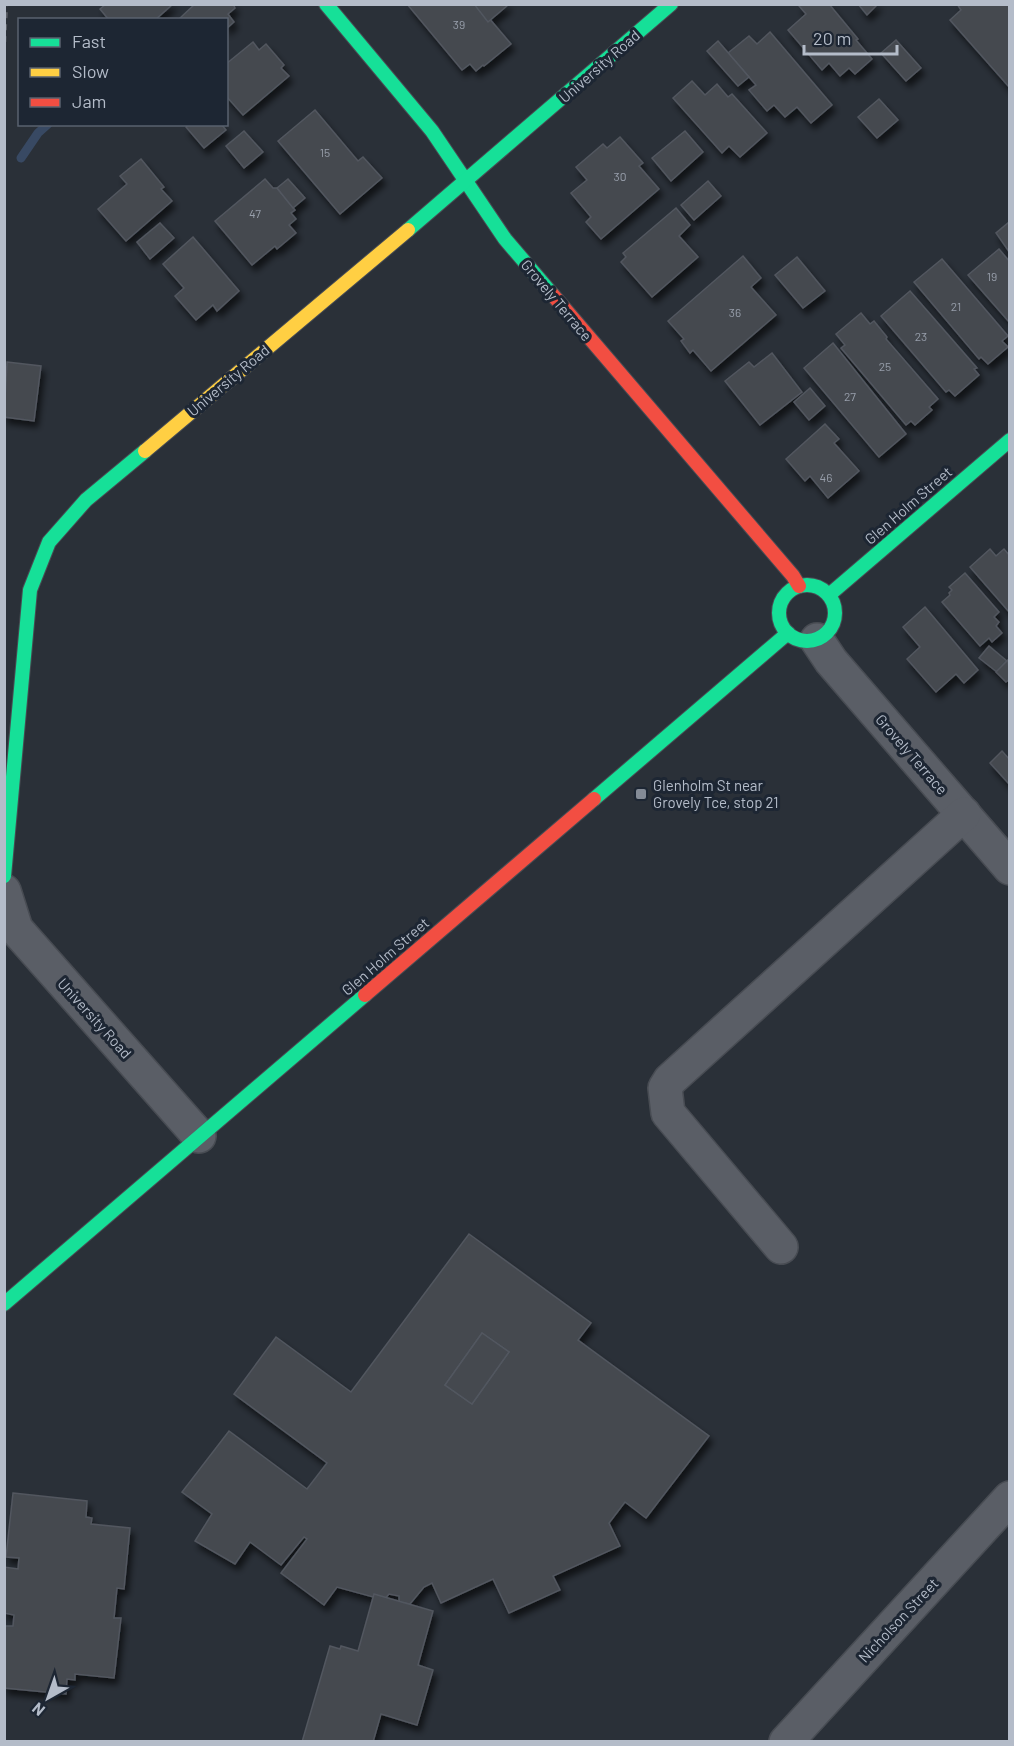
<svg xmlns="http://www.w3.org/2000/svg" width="1014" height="1746" viewBox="0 0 1014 1746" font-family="Barlow,sans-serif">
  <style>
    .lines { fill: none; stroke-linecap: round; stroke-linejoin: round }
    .stream { stroke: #384963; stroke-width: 9 }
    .building { fill: #444950; stroke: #52575f; stroke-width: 1.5; fill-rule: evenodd; filter: url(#shadow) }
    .street-casing { stroke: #484c53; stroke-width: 36 }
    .fast-casing { stroke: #484c53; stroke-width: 16 }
    .slow-casing { stroke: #484c53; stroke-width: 16 }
    .jam-casing { stroke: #484c53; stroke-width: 16 }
    .street { stroke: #5a5e66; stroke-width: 33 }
    .fast { stroke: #16e098; stroke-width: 14 }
    .slow { stroke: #ffcf43; stroke-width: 14 }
    .jam { stroke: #f24e42; stroke-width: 14 }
    .rail { stroke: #595d64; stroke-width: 4.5; stroke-dasharray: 6 6; stroke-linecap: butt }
    .poi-dot { fill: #848b96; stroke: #1d2633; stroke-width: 2 }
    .labels { text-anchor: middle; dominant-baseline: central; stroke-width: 6; stroke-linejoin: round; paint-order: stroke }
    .number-label { font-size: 12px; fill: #989fab }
    .street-label { font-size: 15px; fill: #b4bcc9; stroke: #1d2633 }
    .poi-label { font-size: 15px; fill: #b4bcc9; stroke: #1d2633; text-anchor: start }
  </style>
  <defs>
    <filter id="shadow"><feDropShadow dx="3.5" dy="6" stdDeviation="3" flood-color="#0009"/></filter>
  </defs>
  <rect width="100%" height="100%" fill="#2a3038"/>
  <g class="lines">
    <path class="stream" d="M21,158L38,133L48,124"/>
  </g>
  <g class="building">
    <path d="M106,4H173L155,20H109L100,9Z"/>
    <path d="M195,4H233L235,8L228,14L234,22L226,29V20H178Z"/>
    <path d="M407,4H477L511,44L484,66L483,65L476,71L470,64L462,70Z"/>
    <path d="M474,4H507L508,5L488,22Z"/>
    <path d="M800,4H829L858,39L856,40L872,59L855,74L849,68L840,76L829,63L822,70L788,30L806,14L799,6Z"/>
    <path d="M858,4H878L867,15Z"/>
    <path d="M957,4H1010V88L950,20L961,10Z"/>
    <path d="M770,32L832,105L811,123L797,107L785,117L774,105L767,111L749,90L756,85L728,53L749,36L757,44Z"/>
    <path d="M896,40L921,68L906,81L881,53Z"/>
    <path d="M718,41L749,77L738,86L707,51Z"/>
    <path d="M253,42L259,50L266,44L284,65L281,68L289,76L243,115L226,96V64Z"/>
    <path d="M692,81L705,95L717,84L728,97L732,94L767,133L740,157L729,146L722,153L673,98Z"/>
    <path d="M879,99L898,120L877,138L858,117Z"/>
    <path d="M315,110L358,161L363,157L382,178L340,214L278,141Z"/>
    <path d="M189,124H221L226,130L204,148L186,127Z"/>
    <path d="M244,131L263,152L244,168L226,146Z"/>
    <path d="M685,131L703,152L671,181L652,158Z"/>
    <path d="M620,137L643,163L639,166L659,189L601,239L586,222L591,217L571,193L587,180L576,167L603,144L607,148Z"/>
    <path d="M141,159L164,187L161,189L172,201L126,241L98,209L127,184L120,176Z"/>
    <path d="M265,179L273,188H277L295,210L291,213L296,219L289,225L296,233L277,249L275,246L252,265L215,221Z"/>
    <path d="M288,179L305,198L293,208L277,188Z"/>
    <path d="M708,181L721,196L694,220L681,205Z"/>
    <path d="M676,208L690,225L679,236L698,257L652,297L621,262L626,257L623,253Z"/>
    <path d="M160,223L174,238L150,259L137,242Z"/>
    <path d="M1008,223L1010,224V253L996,233Z"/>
    <path d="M193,237L239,291L217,311L213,305L196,320L175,296L184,288L163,264Z"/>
    <path d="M999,249L1010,262V323L968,275Z"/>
    <path d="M743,256L761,278L751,287L776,315L711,371L693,350L690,353L681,341L684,339L668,321Z"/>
    <path d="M797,257L825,291L803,308L775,275Z"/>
    <path d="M942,259L1008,336L1002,341L1008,347L988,364L981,357L979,359L914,282Z"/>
    <path d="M910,291L977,368L974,369L979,375L955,396L949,390L946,392L881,316Z"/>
    <path d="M861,313L870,324L874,321L887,337L886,339L938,399L929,407L932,410L915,425L911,421L906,425L841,348L845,345L836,334Z"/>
    <path d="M833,343L906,434L879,457L804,368Z"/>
    <path d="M772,353L802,392L760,425L725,381L749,362L754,367Z"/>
    <path d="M7,362L41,366L34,421L4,417Z"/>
    <path d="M810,388L825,406L809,420L794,402Z"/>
    <path d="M825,424L839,439L834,443L859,471L828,498L810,476L805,481L786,459Z"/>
    <path d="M990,549L996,556L1004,549L1010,556V613L970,567Z"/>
    <path d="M965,573L999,612L994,617L999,622L996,626L1002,633L992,642L989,638L980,646L942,602L950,595L949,593L952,590L949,587Z"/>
    <path d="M925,607L978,670L964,683L956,674L936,692L907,659L920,647L903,627Z"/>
    <path d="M989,646L1007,661L997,672L979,658Z"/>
    <path d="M1008,660L1010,679L1006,682L996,672Z"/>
    <path d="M1002,751L1010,760V785L990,763Z"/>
    <path d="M469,1234L591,1323L578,1340L709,1436L646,1518L625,1502L609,1523L620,1546L553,1576L560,1590L509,1613L493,1579L441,1603L432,1583L424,1587L410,1604L399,1602V1596L389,1594L384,1600L337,1587L324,1605L281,1573L307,1539L304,1537L281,1565L250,1542L235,1564L195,1541L212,1514L182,1492L229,1431L307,1489L327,1463L234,1394L276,1337L351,1392ZM482,1333L509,1352L472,1404L445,1385Z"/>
    <path d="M482,1333L509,1352L472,1404L445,1385Z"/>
    <path d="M13,1493L87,1501L86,1517L92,1518L91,1524L130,1528L124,1589L117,1588L114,1618H121L114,1678L75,1674V1680L67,1679L66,1694L4,1688V1626H13L14,1615L4,1613V1567L18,1569L19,1558L6,1557Z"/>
    <path d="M374,1594L433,1611L418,1665L433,1670L417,1725L381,1714L373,1742H302L330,1646L340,1649L341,1646L358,1651Z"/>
  </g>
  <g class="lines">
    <g class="street-casing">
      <g id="street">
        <path d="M817,640L831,661L1010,868"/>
        <path d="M4,891L16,929L199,1136"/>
        <path d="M781,1247L668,1113L665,1088L670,1080L964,814"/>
        <path d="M786,1742L1010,1498"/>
      </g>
    </g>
    <g class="fast-casing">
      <g id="fast">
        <path d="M326,4L432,131L505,239L552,294"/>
        <path d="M408,230L671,4"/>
        <circle cx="807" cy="613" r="28"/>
        <path d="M829,595L1010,440"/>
        <path d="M594,799L788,633"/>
        <path d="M4,876L30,590L49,542L86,500L145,451"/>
        <path d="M4,1304L365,995"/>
      </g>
    </g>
    <g class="slow-casing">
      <path id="slow" d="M145,451L408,230"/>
    </g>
    <g class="jam-casing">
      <g id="jam">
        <path d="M552,294L793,576L799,586"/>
        <path d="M365,995L594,799"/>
      </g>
    </g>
    <use href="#street" class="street"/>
    <use href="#fast" class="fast"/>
    <use href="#slow" class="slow"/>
    <use href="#jam" class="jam"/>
    <path class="rail" d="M4,42L6,4"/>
  </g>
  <rect class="poi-dot" x="635" y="788" width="12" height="12" rx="3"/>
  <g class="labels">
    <g class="number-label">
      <text x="459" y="24">39</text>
      <text x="325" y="152">15</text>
      <text x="620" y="176">30</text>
      <text x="255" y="213">47</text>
      <text x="992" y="276">19</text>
      <text x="956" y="306">21</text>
      <text x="735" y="312">36</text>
      <text x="921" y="336">23</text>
      <text x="885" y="366">25</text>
      <text x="850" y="396">27</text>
      <text x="826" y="477">46</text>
    </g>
    <g class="street-label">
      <text transform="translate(599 66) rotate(-41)">University Road</text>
      <text transform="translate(557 300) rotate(50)">Grovely Terrace</text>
      <text transform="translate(228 380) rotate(-40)">University Road</text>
      <text transform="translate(908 505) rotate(-41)">Glen Holm Street</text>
      <text transform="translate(912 754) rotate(49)">Grovely Terrace</text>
      <text transform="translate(385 956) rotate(-41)">Glen Holm Street</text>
      <text transform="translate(95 1018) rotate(48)">University Road</text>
      <text transform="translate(898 1620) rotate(-47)">Nicholson Street</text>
    </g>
    <g class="poi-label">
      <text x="653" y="785">Glenholm St near<tspan x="653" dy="17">Grovely Tce, stop 21</tspan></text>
    </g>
  </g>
  <rect width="1014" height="1746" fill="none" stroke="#b4bcc9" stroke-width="12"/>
  <rect x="18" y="18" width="210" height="108" fill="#1d2633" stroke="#59626f" stroke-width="1.5"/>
  <rect x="30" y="38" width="30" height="9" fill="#16e098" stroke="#59626f" stroke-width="1.5"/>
  <text x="72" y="48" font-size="18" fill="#b4bcc9">Fast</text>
  <rect x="30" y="68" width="30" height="9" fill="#ffcf43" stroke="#59626f" stroke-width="1.5"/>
  <text x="72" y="78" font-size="18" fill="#b4bcc9">Slow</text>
  <rect x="30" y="98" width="30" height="9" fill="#f24e42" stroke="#59626f" stroke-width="1.5"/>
  <text x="72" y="108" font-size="18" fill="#b4bcc9">Jam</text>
  <g transform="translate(48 1698) rotate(220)" stroke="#1d2633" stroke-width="4.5" paint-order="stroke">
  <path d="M0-4.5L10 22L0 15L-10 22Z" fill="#b4bcc9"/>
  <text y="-9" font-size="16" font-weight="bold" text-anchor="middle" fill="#b4bcc9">N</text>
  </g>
  <path d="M804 45v9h93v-9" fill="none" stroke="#b4bcc9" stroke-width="3"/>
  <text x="813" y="45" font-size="18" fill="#b4bcc9" stroke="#1d2633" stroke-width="4.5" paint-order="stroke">20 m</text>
</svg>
